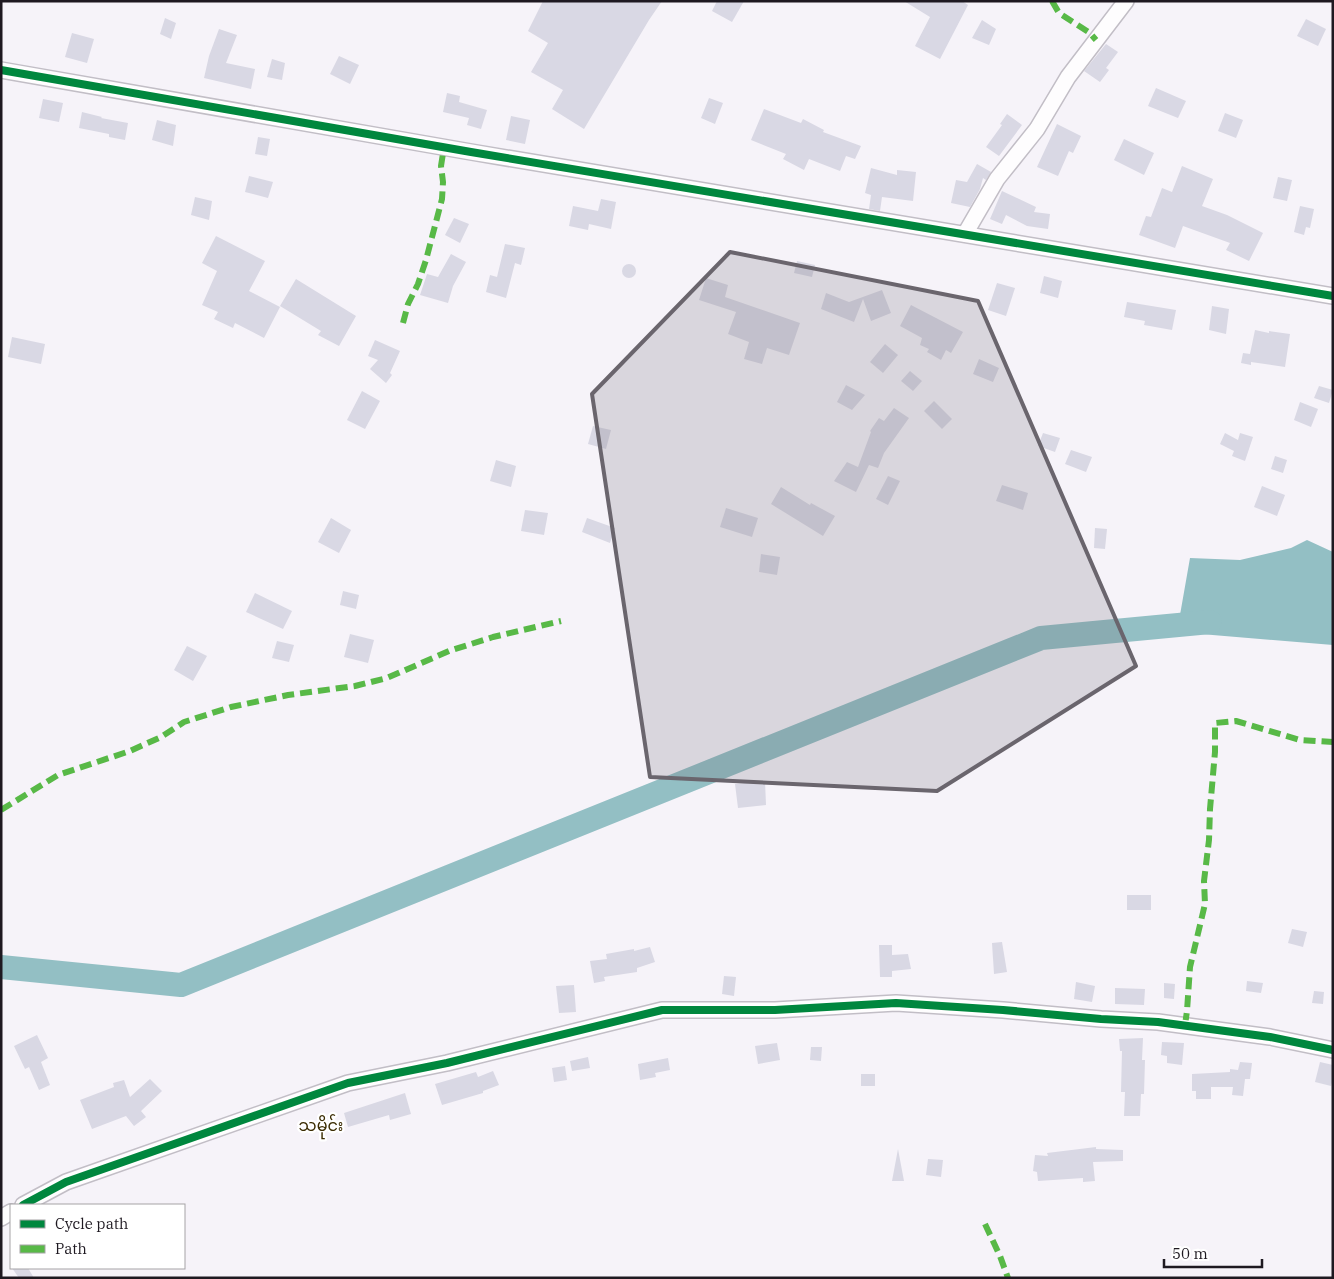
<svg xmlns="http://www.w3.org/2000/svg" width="1334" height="1279" viewBox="0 0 1334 1279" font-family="'IBM Plex Serif','Noto Sans Myanmar',serif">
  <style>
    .water { fill: #93bfc4 }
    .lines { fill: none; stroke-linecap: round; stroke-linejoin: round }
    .river { stroke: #93bfc4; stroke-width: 24 }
    .building { fill: #d9d8e4 }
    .minor-casing { stroke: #c2bec6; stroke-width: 18 }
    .minor { stroke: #fefdfe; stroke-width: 15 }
    .quiet { stroke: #58b947; stroke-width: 6; stroke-dasharray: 12 6; stroke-linecap: butt }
    .cycleway-casing { stroke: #fff; stroke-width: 11 }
    .cycleway { stroke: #00873e; stroke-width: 8 }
    .marked { fill: #6a656d; fill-opacity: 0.2; stroke: #6a656d; stroke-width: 4; stroke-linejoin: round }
    .labels { text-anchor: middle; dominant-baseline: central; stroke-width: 4.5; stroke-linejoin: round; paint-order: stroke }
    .quarter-label { font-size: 16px; fill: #3a2b01; stroke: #fff }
  </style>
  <rect width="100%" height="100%" fill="#f6f3f9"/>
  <path class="water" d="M1307,540L1333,552V645L1177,632L1190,558L1240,560L1291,548Z"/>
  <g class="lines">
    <path class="river" d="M1,967L181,985L1041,638L1210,622"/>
  </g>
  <g class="building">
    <path d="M543,1H662L649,20L584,129L552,109L563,90L531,72L548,43L528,31Z"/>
    <path d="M717,1H744L732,22L712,11Z"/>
    <path d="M904,1H962L968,5L940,59L915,46L930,17Z"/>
    <path d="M165,18L176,23L171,39L160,34Z"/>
    <path d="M1306,19L1326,29L1318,46L1297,36Z"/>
    <path d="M982,20L996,29L989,45L972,38Z"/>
    <path d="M219,29L237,35L226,63L255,69L251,89L204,78L209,56Z"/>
    <path d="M72,33L94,39L87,63L65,57Z"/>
    <path d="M1106,44L1118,52L1106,68L1109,70L1100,82L1084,71Z"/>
    <path d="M339,56L359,65L350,84L330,74Z"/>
    <path d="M272,59L285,63L282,80L267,77Z"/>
    <path d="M1156,88L1186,101L1178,118L1148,106Z"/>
    <path d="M447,93L460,96L459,102L487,110L481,129L467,125L469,118L443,112Z"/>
    <path d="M709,98L723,103L715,124L701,118Z"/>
    <path d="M43,99L63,103L59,122L39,118Z"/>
    <path d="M764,109L801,123L803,119L824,130L823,132L861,146L855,159L846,156L840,171L809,159L804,170L783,159L786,154L751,140Z"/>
    <path d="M82,112L102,117L101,118L128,123L125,140L109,137V134L79,128Z"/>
    <path d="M1225,113L1243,120L1236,138L1218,131Z"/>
    <path d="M1007,114L1022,125L999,156L986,147L1002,125L1000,124Z"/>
    <path d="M511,116L530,120L525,144L506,140Z"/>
    <path d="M157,120L176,125L173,146L152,140Z"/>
    <path d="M1057,124L1081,136L1073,153L1069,151L1058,176L1037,167Z"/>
    <path d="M258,137L270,139L267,156L255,154Z"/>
    <path d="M1124,139L1154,153L1144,175L1114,160Z"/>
    <path d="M977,164L991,172L986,180L983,178L980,189L970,207L951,203L956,180L967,182Z"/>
    <path d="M1182,166L1213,179L1202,206L1227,215L1263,233L1249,261L1226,250L1230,243L1183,226L1175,248L1139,235L1146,216L1151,217L1162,188L1172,192Z"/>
    <path d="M871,168L897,175V170L916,172L913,201L882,197L880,211L869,209L871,195L865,193Z"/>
    <path d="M249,176L273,182L268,198L245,192Z"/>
    <path d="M1278,177L1292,180L1287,201L1273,198Z"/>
    <path d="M1002,191L1036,207L1034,212L1050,214L1048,229L1027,226L1006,215L1002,224L990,219Z"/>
    <path d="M195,197L212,201L209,220L191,215Z"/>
    <path d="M601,199L616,202L611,229L589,224L588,230L569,226L573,206L598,211Z"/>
    <path d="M1300,206L1314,209L1310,228L1306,227L1304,235L1294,232Z"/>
    <path d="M454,218L469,224L460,243L445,235Z"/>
    <path d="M216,236L265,261L249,291L280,307L264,338L235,323L233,328L214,319L218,312L202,305L217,271L202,263Z"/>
    <path d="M505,244L525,248L521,265L515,263L506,298L486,292L490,275L497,277Z"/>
    <path d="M451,254L466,262L453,286L448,303L420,295L427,274L438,277Z"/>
    <path d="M797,261L815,265L812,277L794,273Z"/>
    <circle cx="629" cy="271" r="7"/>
    <path d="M1044,276L1062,281L1058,298L1040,293Z"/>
    <path d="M706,278L728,285L725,297L800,323L789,355L767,348L762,364L744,359L749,342L728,334L736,312L699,300Z"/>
    <path d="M296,279L356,316L339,346L318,335L321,331L280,306Z"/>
    <path d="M997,283L1015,288L1006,316L988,310Z"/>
    <path d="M882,290L891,313L871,321L863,299L854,322L821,309L826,293L849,302Z"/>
    <path d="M1127,302L1176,310L1172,330L1144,325L1145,321L1124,317Z"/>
    <path d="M911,305L963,332L951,353L946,350L941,360L927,352L929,349L920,345L922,338L900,326Z"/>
    <path d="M1212,306L1229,309L1226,334L1209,330Z"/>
    <path d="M1255,330L1269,333V331L1290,334L1285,367L1251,362V365L1241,363L1243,353L1250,354Z"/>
    <path d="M12,337L45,344L41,364L8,357Z"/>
    <path d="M375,340L400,351L390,373L392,375L386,383L370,369L378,360L368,356Z"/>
    <path d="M885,344L898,355L883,373L870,362Z"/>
    <path d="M979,359L999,368L993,382L973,374Z"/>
    <path d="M910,371L922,381L913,391L901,381Z"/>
    <path d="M846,385L865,395L852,410L837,402Z"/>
    <path d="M1319,386L1333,390L1329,403L1314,398Z"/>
    <path d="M362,391L380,401L365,429L347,420Z"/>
    <path d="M934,401L952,419L942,429L924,411Z"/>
    <path d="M1300,402L1318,409L1311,427L1294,420Z"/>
    <path d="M894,408L909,418L884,453L878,468L869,465L856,492L834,481L847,462L858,467L871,432L870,431L879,418L884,421Z"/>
    <path d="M593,426L611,430L606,449L588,444Z"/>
    <path d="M1043,433L1060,438L1055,452L1038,446Z"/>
    <path d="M1225,433L1238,440L1240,433L1253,437L1245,461L1232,456L1234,451L1220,444Z"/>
    <path d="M1071,450L1092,457L1086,472L1065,464Z"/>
    <path d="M1275,456L1287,460L1283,473L1271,469Z"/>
    <path d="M496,460L516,466L511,487L490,481Z"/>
    <path d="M888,476L900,481L888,505L876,499Z"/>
    <path d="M1002,485L1028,493L1023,510L996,501Z"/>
    <path d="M1262,486L1285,495L1277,516L1254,507Z"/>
    <path d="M781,487L810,505L811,503L835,516L823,536L771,504Z"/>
    <path d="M726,508L758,518L752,537L720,527Z"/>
    <path d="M525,510L548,513L544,535L521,531Z"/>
    <path d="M331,518L351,530L339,553L318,542Z"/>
    <path d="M587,518L615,528L610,543L582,532Z"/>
    <path d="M1095,528L1107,529L1105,549L1094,548Z"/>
    <path d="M761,554L780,557L777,575L759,572Z"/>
    <path d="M343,591L359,595L356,609L340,605Z"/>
    <path d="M255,593L292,611L283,629L246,612Z"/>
    <path d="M350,634L374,640L368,663L344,657Z"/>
    <path d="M277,641L294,645L289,662L272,658Z"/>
    <path d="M187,646L207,656L193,681L174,670Z"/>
    <path d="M765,781L766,805L738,808L735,784Z"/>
    <rect x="1127" y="895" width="24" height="15"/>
    <path d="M1292,929L1307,932L1303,947L1288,943Z"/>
    <path d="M1002,942L1007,972L994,974L992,943Z"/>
    <path d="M879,945H892V955L908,954L911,969L892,971V977H880Z"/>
    <path d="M650,947L655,962L637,968V972L604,977L605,981L594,983L590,961L607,959L606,954L634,949V951Z"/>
    <path d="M724,976L736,977L734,996L722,994Z"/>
    <path d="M1247,981L1263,983L1261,993L1246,991Z"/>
    <path d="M1076,982L1095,986L1092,1002L1074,999Z"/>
    <path d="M1164,983L1175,984L1174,999L1164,998Z"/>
    <path d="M574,985L576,1012L559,1013L556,986Z"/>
    <path d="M1115,988L1145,989L1144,1005L1115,1004Z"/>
    <path d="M1314,991L1324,992L1323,1004L1312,1003Z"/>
    <path d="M37,1035L48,1058L41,1062L50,1085L39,1090L29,1067L25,1069L14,1046Z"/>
    <path d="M1143,1038L1142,1060H1145L1144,1094H1141L1140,1116H1124L1125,1092H1121L1122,1051H1120L1119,1039Z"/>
    <path d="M1162,1042L1184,1043L1182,1065L1167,1063V1056L1161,1055Z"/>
    <path d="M777,1043L780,1060L758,1064L755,1046Z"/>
    <path d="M811,1047H822L821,1061L810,1060Z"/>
    <path d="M588,1057L590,1068L572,1071L570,1061Z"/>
    <path d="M668,1058L670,1070L655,1073L656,1077L640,1080L638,1064Z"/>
    <path d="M1240,1062L1252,1063L1250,1079H1245L1243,1096L1232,1095L1233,1087H1211V1099H1196V1091H1192V1074L1230,1072V1069L1238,1070Z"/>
    <path d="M1320,1062L1333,1065V1079L1331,1086L1315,1082Z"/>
    <path d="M565,1066L567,1080L554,1082L552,1068Z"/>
    <path d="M493,1071L499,1085L483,1091V1093L442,1105L435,1084L476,1072L478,1077Z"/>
    <rect x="861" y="1074" width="14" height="12"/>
    <path d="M150,1079L162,1091L141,1111L146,1117L134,1126L126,1116L92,1129L80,1100L114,1087L113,1083L124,1080L130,1097Z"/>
    <path d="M405,1093L411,1114L390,1120L389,1115L348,1127L344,1113Z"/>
    <path d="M1096,1147V1149L1123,1150V1161L1093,1162L1095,1181L1083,1182V1178L1038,1181L1037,1172L1033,1171L1035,1155L1048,1156L1047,1153Z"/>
    <path d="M898,1149L904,1181H892Z"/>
    <path d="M928,1159L943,1160L941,1177L926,1175Z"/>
    <path d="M12,1268H28L34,1278H19Z"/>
  </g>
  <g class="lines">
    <g class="minor-casing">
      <g id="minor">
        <path d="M1,70L471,152L1333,296"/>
        <path d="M965,234L997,179L1037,129L1068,77L1126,1"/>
        <path d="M23,1205L66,1182L348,1083L447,1063L662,1010H775L896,1003L1003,1010L1101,1019L1158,1022L1270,1037L1333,1050"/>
        <path d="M1,1218L11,1212"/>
      </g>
    </g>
    <use href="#minor" class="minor"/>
    <g class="quiet">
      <path d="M1052,1L1059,13L1090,33L1096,40"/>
      <path d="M403,323L408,304L418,284L426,260L442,199L443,182L441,166L444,147"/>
      <path d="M1,810L58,775L130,751L161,737L184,722L231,707L288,695L355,686L387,678L449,651L493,637L561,621"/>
      <path d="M1185,1025L1187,1011L1190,967L1205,904L1204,881L1209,840L1210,809L1215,752V723L1236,721L1300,740L1333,742"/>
      <path d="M985,1224L1000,1256L1008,1278"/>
    </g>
    <g class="cycleway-casing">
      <g id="cycleway">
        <path d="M1,70L471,152L1333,296"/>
        <path d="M23,1205L66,1182L348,1083L447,1063L662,1010H775L896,1003L1003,1010L1101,1019L1158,1022L1270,1037L1333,1050"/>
      </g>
    </g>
    <use href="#cycleway" class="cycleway"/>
  </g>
  <path class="marked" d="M730,252L978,301L1136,666L937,791L650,777L592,394Z"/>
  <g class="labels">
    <g class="quarter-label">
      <text x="321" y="1125">သမိုင်း</text>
    </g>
  </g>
  <rect width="1334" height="1279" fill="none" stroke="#1e1921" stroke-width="5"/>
  <rect x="10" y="1204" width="175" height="65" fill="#ffffff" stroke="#a5a3a6"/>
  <rect x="20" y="1220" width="25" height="8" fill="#00873e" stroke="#a5a3a6"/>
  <text x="55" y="1229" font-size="15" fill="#1e1921">Cycle path</text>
  <rect x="20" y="1245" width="25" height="8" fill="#58b947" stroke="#a5a3a6"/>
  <text x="55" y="1254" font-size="15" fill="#1e1921">Path</text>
  <path d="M1164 1259v8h98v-8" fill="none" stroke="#1e1921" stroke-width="2.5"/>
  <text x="1172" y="1259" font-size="15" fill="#1e1921" stroke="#ffffff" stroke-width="4" paint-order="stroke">50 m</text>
</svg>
